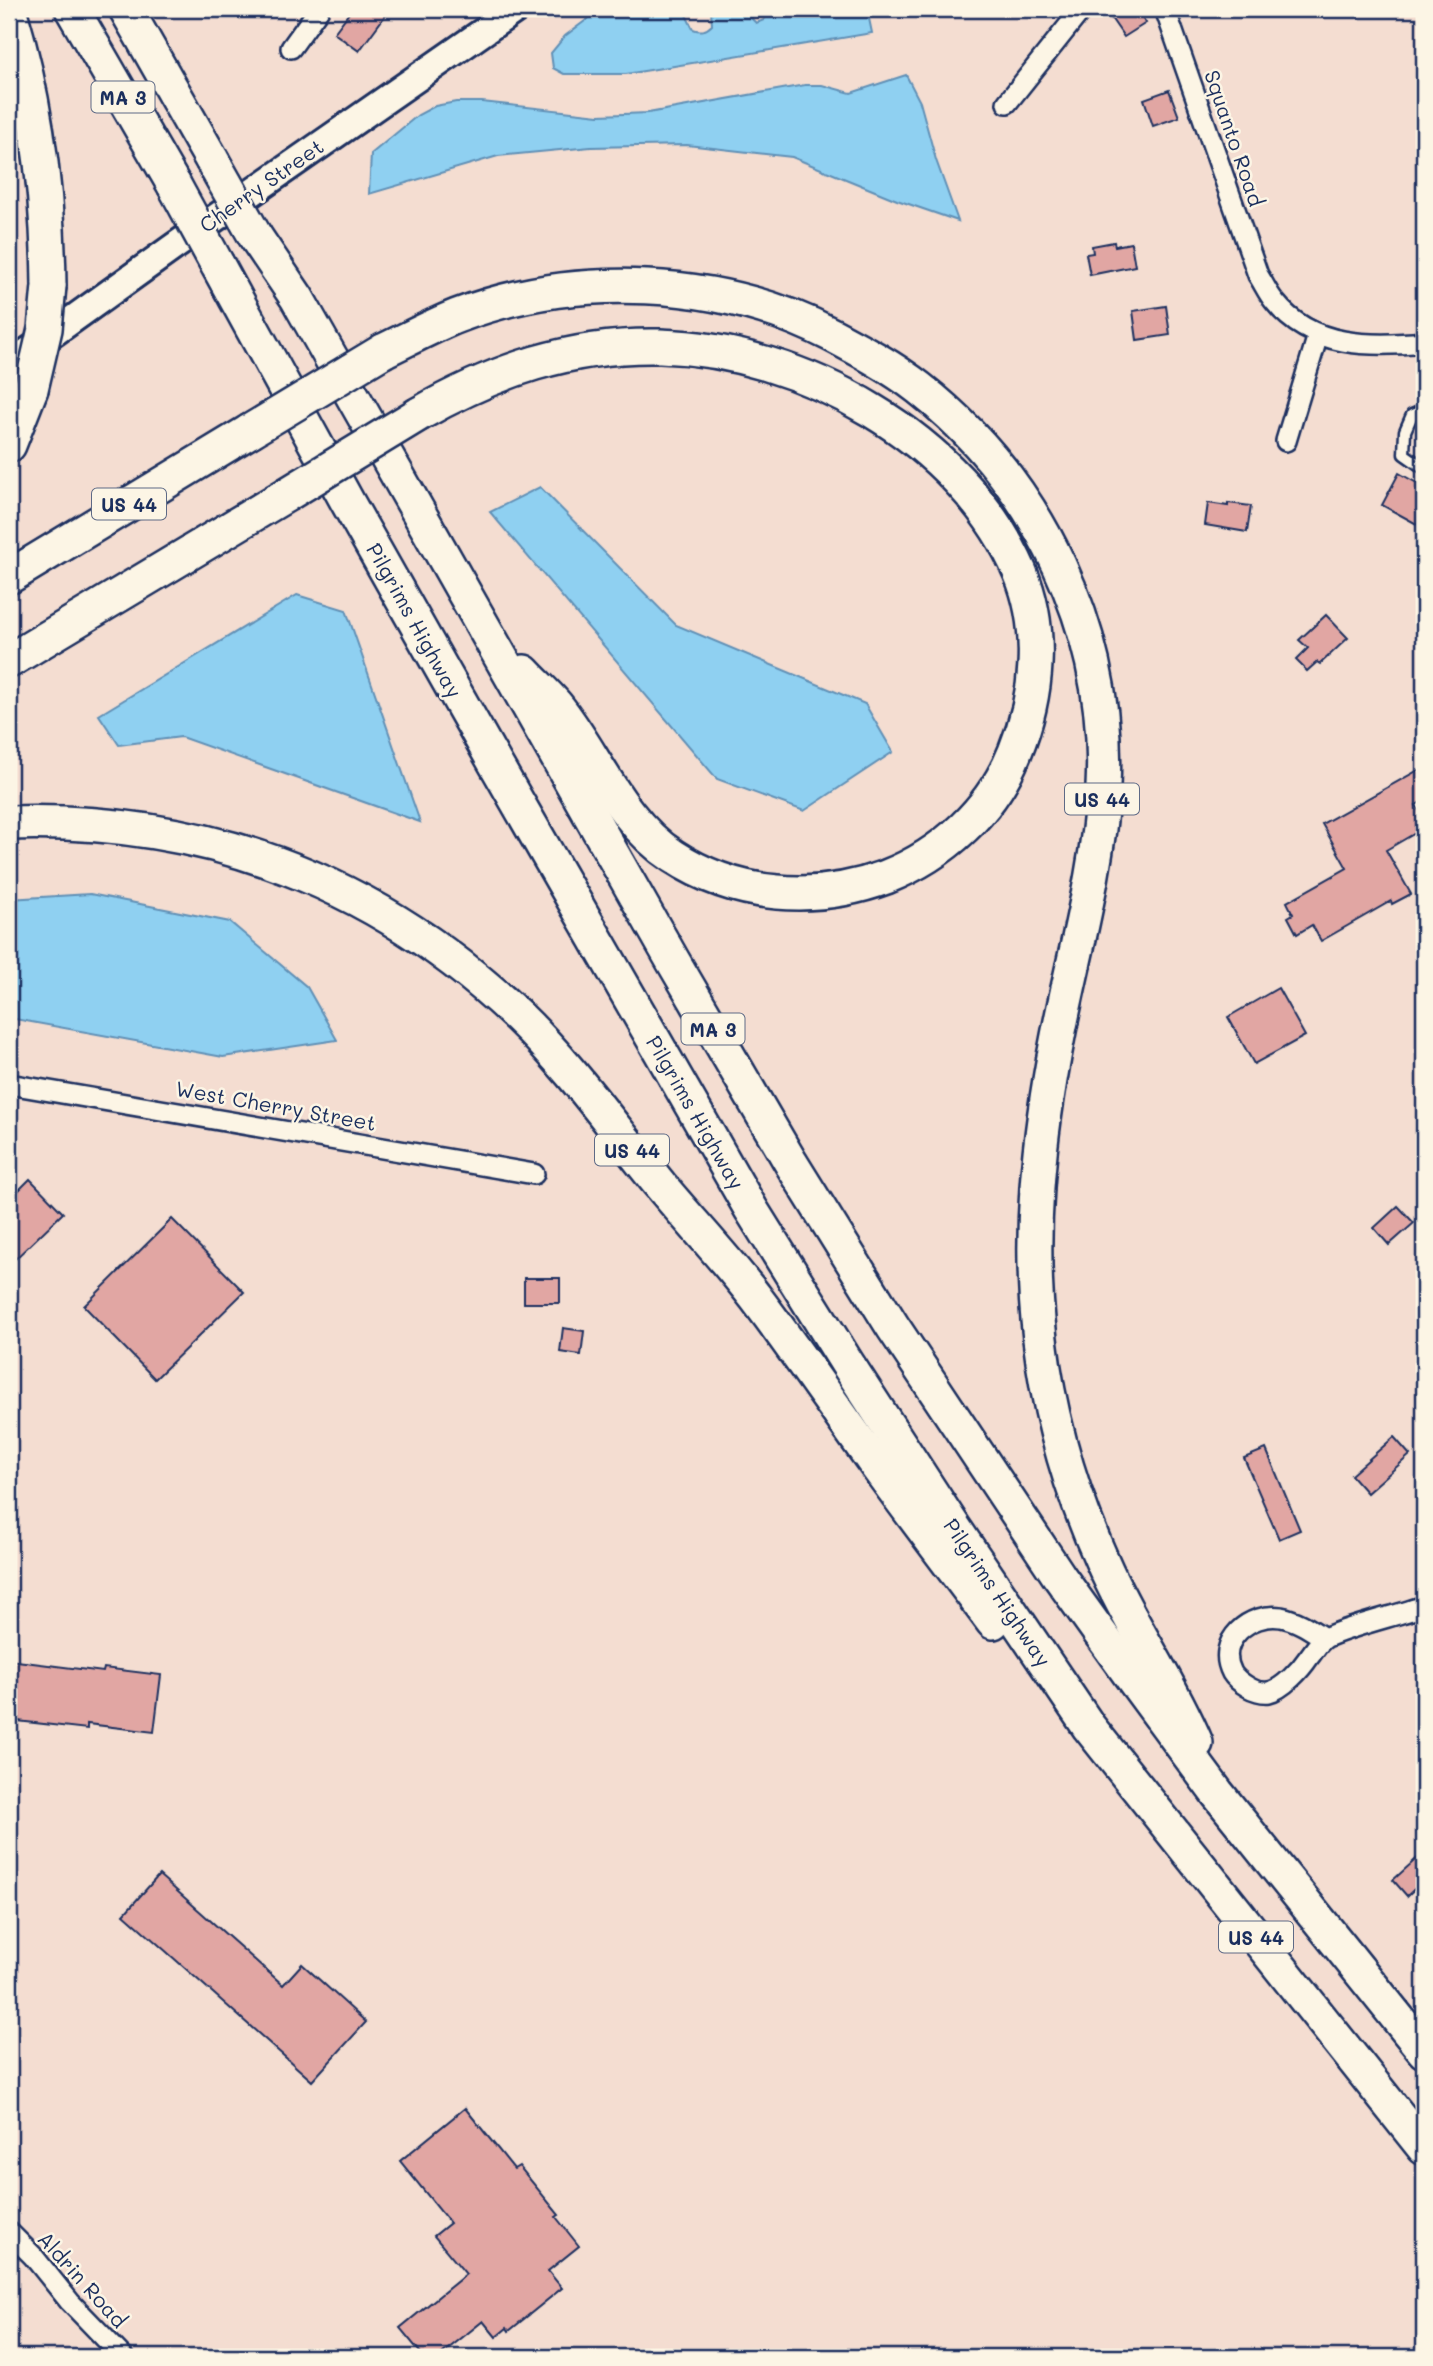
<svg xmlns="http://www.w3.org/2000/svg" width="1433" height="2366" viewBox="0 0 1433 2366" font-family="Mali,sans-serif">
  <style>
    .water { fill: #8fd0f1; stroke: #6190b6; stroke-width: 2 }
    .building { fill: #e1a6a3; stroke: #1b2f5e; stroke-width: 2 }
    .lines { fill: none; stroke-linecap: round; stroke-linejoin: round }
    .service-casing { stroke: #1b2f5e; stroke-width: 15 }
    .minor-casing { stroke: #1b2f5e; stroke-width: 24 }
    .secondary-casing { stroke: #1b2f5e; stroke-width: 32 }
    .motorway-casing { stroke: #1b2f5e; stroke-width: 38 }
    .service { stroke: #fcf5e5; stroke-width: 10 }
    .minor { stroke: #fcf5e5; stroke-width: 19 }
    .secondary { stroke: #fcf5e5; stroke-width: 26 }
    .motorway { stroke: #fcf5e5; stroke-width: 33 }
    .motorway-bridge-casing { stroke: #1b2f5e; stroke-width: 38; stroke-linecap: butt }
    .motorway-bridge { stroke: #fcf5e5; stroke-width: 33 }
    .labels { text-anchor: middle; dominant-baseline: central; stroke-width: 5; stroke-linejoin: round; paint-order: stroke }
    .shield { fill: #fcf5e5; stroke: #5e6a86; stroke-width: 2 }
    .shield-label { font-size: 19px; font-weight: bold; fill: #1b2f5e }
    .street-label { font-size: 21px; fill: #1b2f5e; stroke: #fcf5e5 }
  </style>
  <rect width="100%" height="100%" fill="#f4ddd1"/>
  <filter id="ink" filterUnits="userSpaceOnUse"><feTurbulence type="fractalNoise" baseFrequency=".0143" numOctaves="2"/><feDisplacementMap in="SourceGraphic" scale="14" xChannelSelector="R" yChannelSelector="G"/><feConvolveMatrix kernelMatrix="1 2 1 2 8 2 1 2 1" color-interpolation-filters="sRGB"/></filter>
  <g filter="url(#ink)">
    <g class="water">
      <path d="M601,9H683L693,29C701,32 706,31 712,25L711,9H750L752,19L756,23L764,20L768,9H791L798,12L802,9H867L872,33L626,74H564L553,68L551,53L565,36Z"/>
      <path d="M906,75L920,102L936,160L958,221L897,200L792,157L687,145L591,147L498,156L369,194L371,154L418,115L435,106L456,102H482L599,115L648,113L805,85H822L851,93Z"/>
      <path d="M540,487L676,625L865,704L893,752L804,811L717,779L490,512Z"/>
      <path d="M297,595L346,610L420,822L181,737L119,745L99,715Z"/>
      <path d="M90,894L230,922L307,987L337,1040L223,1057L9,1018V899Z"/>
    </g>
    <g class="building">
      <path d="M352,9H390L359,51L334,33Z"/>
      <path d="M1119,9H1137L1146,23L1124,37L1109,15Z"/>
      <path d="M1169,90L1179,117L1153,126L1144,99Z"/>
      <path d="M1114,242L1115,246L1131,243L1135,266L1090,275L1086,254L1093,253L1092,246Z"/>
      <path d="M1166,306L1170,335L1137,340L1133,311Z"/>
      <path d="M1399,473L1424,487V528L1382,505Z"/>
      <path d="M1208,503L1228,506V503L1251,506L1247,532L1205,525Z"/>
      <path d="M1326,615L1348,638L1320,664L1317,662L1307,671L1296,660L1308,648L1299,640Z"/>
      <path d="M1424,767V800L1416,805L1424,819V828L1386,850L1411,894L1392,904L1391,901L1321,941L1312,925L1297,934L1288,917L1293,914L1287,902L1347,868L1322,824Z"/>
      <path d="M1278,988L1305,1036L1254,1064L1228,1017Z"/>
      <path d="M30,1179L63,1213L9,1265V1200Z"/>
      <path d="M1398,1206L1414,1223L1389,1245L1374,1228Z"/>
      <path d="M172,1219L244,1292L155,1379L84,1306Z"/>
      <rect x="524" y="1278" width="36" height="25"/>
      <path d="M563,1328L584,1331L581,1355L560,1352Z"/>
      <path d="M1394,1437L1410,1455L1367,1493L1351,1475Z"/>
      <path d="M1266,1449L1300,1530L1279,1539L1244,1458Z"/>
      <path d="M9,1660L103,1672L104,1668L161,1675L154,1732L87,1724V1729L9,1720Z"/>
      <path d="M1424,1852V1880L1407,1896L1393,1880Z"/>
      <path d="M159,1875L283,1985L302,1964L366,2022L312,2081L124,1914Z"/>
      <path d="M465,2108L514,2169L519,2166L559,2215L556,2217L579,2246L548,2271L562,2288L509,2331L507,2328L496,2337L483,2321L438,2357H424L400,2328L466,2274L434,2236L450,2223L400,2161Z"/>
    </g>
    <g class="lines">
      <g class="service-casing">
        <path id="service" d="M1424,410L1412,415L1405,431L1404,454L1424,468"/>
      </g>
      <g class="minor-casing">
        <g id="minor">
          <path d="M1165,9L1258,275C1264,284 1268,294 1275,302C1311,348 1372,347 1424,342"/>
          <path d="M291,48L319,9"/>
          <path d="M1007,103L1082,9"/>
          <path d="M1286,441L1318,335"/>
          <path d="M9,1084L534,1174"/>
          <path d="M1324,1638C1310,1629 1297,1620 1281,1617C1250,1612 1215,1641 1232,1673C1235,1678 1243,1684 1248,1687C1253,1690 1262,1693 1269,1692C1283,1689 1301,1669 1309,1657C1314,1651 1319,1641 1327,1637C1354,1625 1395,1616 1424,1606"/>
          <path d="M9,2232L33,2256L70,2302L123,2357"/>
        </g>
      </g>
      <g class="secondary-casing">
        <path id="secondary" d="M9,365L175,246L516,9"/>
      </g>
      <g class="motorway-casing">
        <g id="motorway">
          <path d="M9,9C36,98 48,193 49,286"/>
          <path d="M72,9L174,185"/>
          <path d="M126,9L212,160"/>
          <path d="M255,236L297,298L673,961L791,1163L893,1327L1059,1576L1135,1682L1217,1793L1424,2051"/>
          <path d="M217,264L348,503L495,763L751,1209L847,1363L955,1529L1089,1727L1424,2148"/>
          <path d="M383,351C408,339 432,326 457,316C574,271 721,277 832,335C862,351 892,367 919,388C1039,482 1111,633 1103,787C1098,871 1074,954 1058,1036C1038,1137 1028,1237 1040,1339C1049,1416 1071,1492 1103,1563C1130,1625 1170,1681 1196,1743"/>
          <path d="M419,414C494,371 572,344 660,346C802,350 962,438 1020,572C1044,629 1038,696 1015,752C992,810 944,854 886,877C816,903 737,898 673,856C619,821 595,753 556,705C546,693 534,683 524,672"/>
          <path d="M9,445L31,389"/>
          <path d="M9,577L250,431"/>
          <path d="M9,661L286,495"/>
          <path d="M9,823C206,817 376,880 519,1017C572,1068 614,1129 661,1186C692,1223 726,1259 756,1298C796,1351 834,1407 873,1461C912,1515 953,1568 993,1622"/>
        </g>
      </g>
      <use href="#service" class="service"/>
      <use href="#minor" class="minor"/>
      <use href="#secondary" class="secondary"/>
      <use href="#motorway" class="motorway"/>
      <g class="motorway-bridge-casing">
        <g id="motorway-bridge">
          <path d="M212,160L255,236"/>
          <path d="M174,185L217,264"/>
          <path d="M31,389L45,329L49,286"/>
          <path d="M250,431L383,351"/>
          <path d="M286,495L419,414"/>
        </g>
      </g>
      <use href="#motorway-bridge" class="motorway-bridge"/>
    </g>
  </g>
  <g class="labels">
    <g class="shield">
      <rect x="91.5" y="81.5" width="63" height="31" rx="5"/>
      <rect x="92" y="488.5" width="74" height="31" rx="5"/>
      <rect x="1065" y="783.5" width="74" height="31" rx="5"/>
      <rect x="681.5" y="1013.5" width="63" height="31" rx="5"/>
      <rect x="595" y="1134.5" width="74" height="31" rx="5"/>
      <rect x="1219" y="1921.5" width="74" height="31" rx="5"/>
    </g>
    <g class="shield-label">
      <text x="123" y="97">MA 3</text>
      <text x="129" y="504">US 44</text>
      <text x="1102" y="799">US 44</text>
      <text x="713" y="1029">MA 3</text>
      <text x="632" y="1150">US 44</text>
      <text x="1256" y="1937">US 44</text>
    </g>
    <g class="street-label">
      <text transform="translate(1235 138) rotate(71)">Squanto Road</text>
      <text transform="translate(261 185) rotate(-35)">Cherry Street</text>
      <text transform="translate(415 620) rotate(61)">Pilgrims Highway</text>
      <text transform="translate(276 1105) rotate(10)">West Cherry Street</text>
      <text transform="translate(696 1112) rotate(60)">Pilgrims Highway</text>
      <text transform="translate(998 1592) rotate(56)">Pilgrims Highway</text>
      <text transform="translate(83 2279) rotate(48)">Aldrin Road</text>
    </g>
  </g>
  <rect width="1433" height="2366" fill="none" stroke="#fcf5e5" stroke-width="35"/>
  <rect x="18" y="18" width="1398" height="2331" fill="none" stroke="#1b2f5e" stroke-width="2.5" filter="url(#ink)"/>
</svg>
